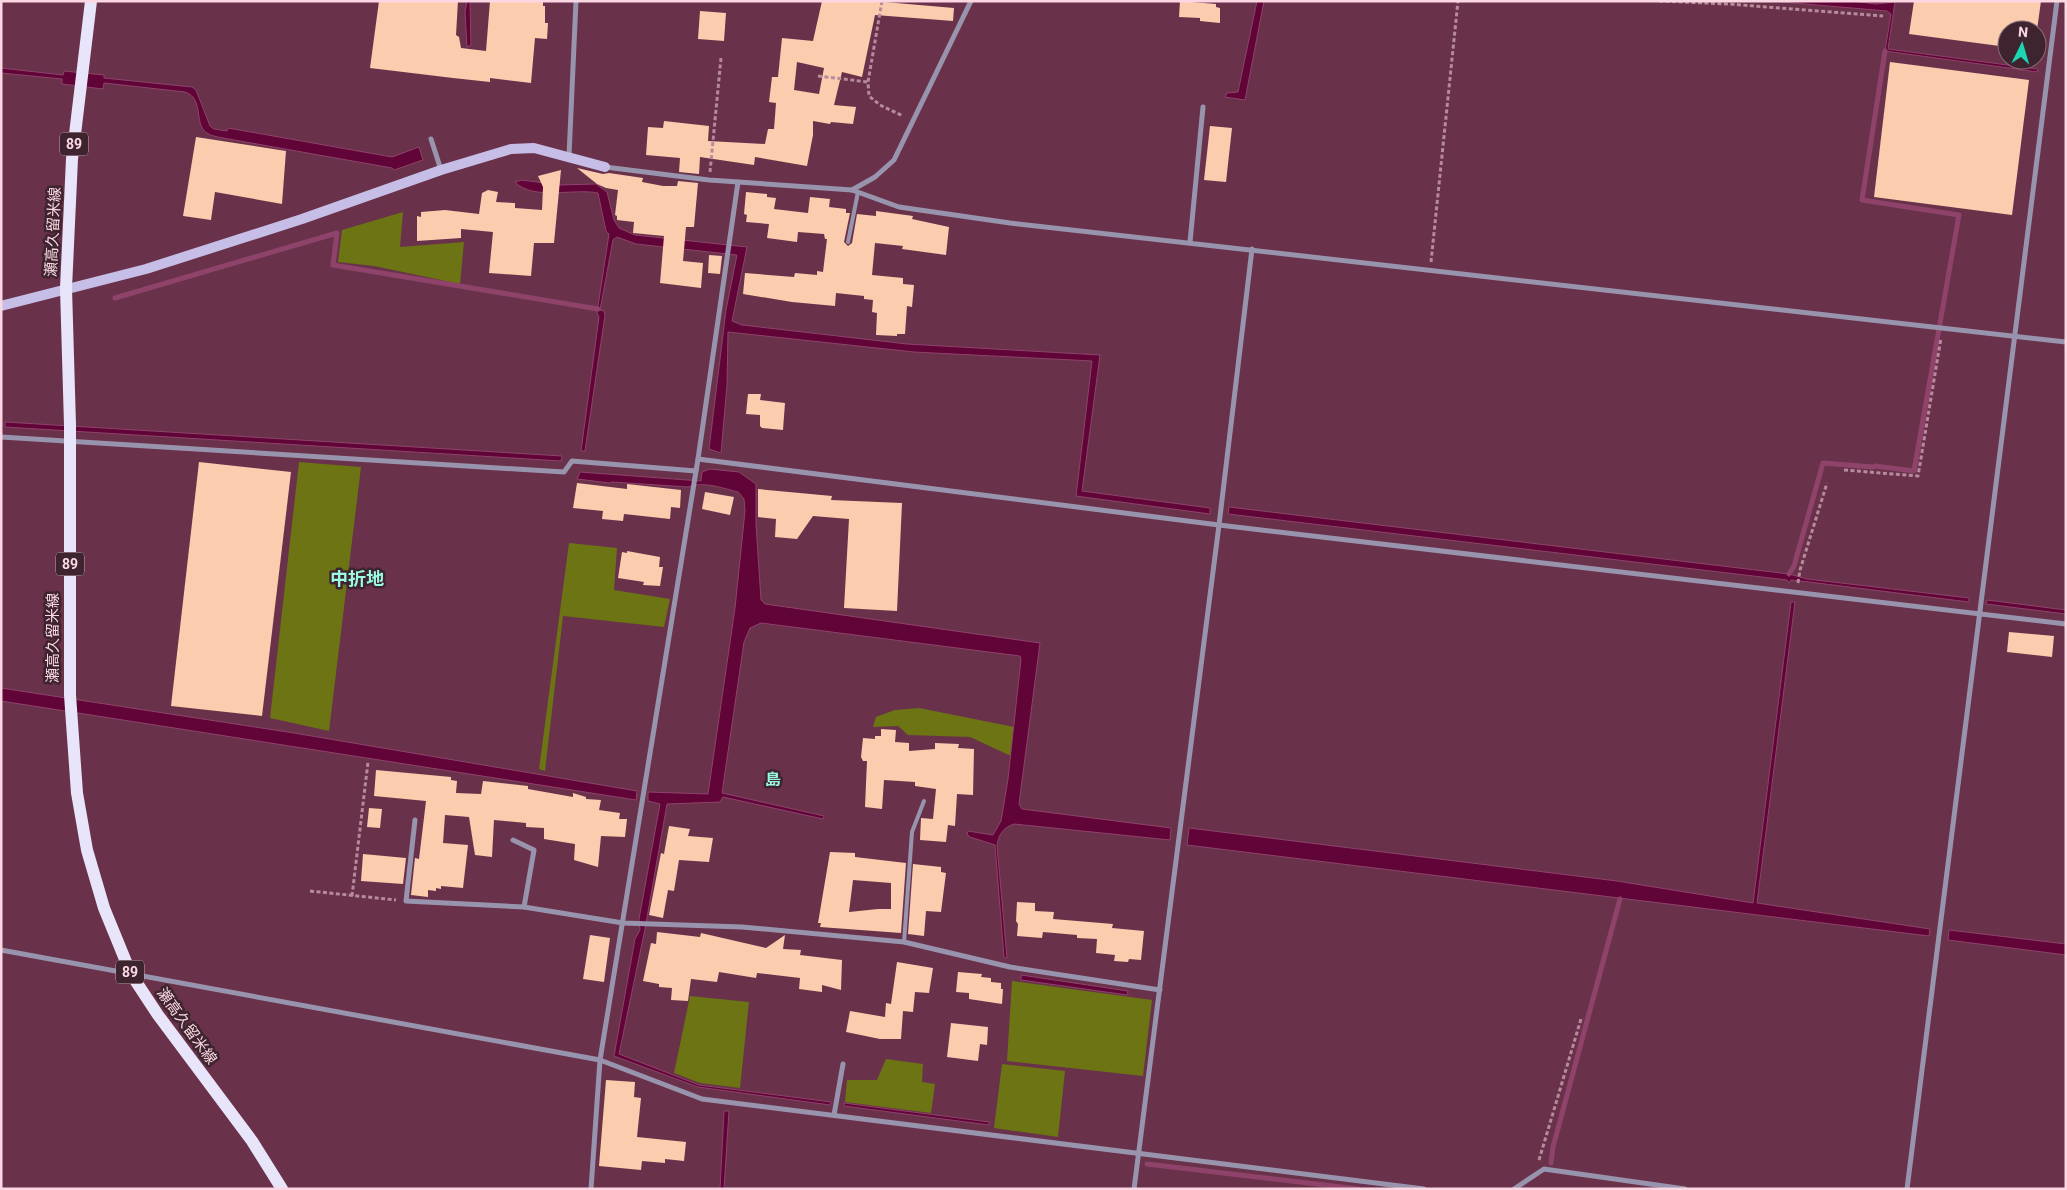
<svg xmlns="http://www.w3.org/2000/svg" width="2067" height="1190" viewBox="0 0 2067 1190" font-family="Roboto,'Noto Sans JP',sans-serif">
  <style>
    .green { fill: #6c7414 }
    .water { fill: #610438; stroke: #8f436b }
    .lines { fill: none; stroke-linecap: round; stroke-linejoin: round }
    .stream { stroke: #8f436b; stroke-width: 5 }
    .building { fill: #fbccae; fill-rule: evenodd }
    .path { stroke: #b78a9c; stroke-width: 3; stroke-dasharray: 4 2.5; stroke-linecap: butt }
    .lane { stroke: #9994ad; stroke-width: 4 }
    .street { stroke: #9994ad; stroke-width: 5 }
    .secondary { stroke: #c7bee7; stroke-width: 10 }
    .primary { stroke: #e8e4f9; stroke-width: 12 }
    .labels { text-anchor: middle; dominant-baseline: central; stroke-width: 5; stroke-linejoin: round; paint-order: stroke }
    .shield { fill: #3e242f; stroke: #c2a1ad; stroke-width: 1 }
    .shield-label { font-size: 14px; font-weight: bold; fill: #fad7e3 }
    .street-label { font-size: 15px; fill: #fad7e3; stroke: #3e242f }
    .neighbourhood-label { font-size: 16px; font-weight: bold; fill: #99fadf; stroke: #3e242f }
    .quarter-label { font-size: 18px; font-weight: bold; fill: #99fadf; stroke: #3e242f }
  </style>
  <rect width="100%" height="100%" fill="#69324a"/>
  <g class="green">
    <path d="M403,212L400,247L464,242L460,284L374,266L338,262L342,230Z"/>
    <path d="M299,462L361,467L329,731L270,718Z"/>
    <path d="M569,543L617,548L614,590L670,599L664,627L563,616L545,771L539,769Z"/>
    <path d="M919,708L1014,727L1011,756L970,737L908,735L898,726L873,727L876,717L895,710Z"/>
    <path d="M1012,981L1152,1000L1143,1076L1007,1061Z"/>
    <path d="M690,996L749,1002L740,1088L700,1083L674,1073Z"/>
    <path d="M886,1059L923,1064L922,1082L935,1084L931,1113L845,1102L847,1080H877Z"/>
    <path d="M1002,1064L1065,1071L1058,1137L994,1128Z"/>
  </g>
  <g class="water">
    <path d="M467,1H470L471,45L467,47L465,12Z"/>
    <path d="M1257,1H1264L1245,100L1225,97L1227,93L1238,92Z"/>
    <path d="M1770,1H1852L1876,4L1895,2L1888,49L2037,69L2038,72L1885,51L1891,14L1887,11Z"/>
    <path d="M1,68L63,75L64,71L104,75V78L192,87L196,90L210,126L214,129L227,131L228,128L392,157L419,147L423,160L394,170L392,168L223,138C218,137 211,136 207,133C193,124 205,99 185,92L104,83L103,89L62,84V79L1,73Z"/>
    <path d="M522,180L559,185L596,184L607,192L614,220L619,228L635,235L747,247L732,321L742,325L907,344L1100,355L1082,491L1210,508V514L1076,496L1092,361L914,352L728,332L727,385L721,453L709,449L726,310L737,255L636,244L617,237L613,240L600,310L604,311L605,315L585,451H581L599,317L597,313L609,234L606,231L598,193C574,188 533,201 515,182Z"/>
    <path d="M5,422L562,456L561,461L5,427Z"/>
    <path d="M710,469L739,472L756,484V524L761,600L765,604L1040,643L1019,804L1022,809L1171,828L1170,840L1014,824C1003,828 999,834 997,845L1007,958H1004L995,845L970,837L967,834L968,831L993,835L1001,821L1008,779L1021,659L1020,656L761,623L750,628L744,642L722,793L824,816L823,819L723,797L720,802L667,804L645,929L619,1054L699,1085L831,1102L830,1105L698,1087L614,1056L635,939L640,930L639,919L660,804L648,801V792L708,794L735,608L745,511L744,499L738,492C722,488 704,481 688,487L612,482L610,483L577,479L580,472L701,481L702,472Z"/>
    <path d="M1229,507L1789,574L1807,579L1969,598V602L1809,582L1791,580L1789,583L1787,580L1228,514Z"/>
    <path d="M1987,600L2066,610V614L1986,604Z"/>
    <path d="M1791,602H1795L1757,903L1930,929L1929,936L1187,845L1189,828L1617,881L1753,903Z"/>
    <path d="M1,688L294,733L637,791L636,800L1,701Z"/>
    <path d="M1949,930L2066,944V955L1948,940Z"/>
    <path d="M1021,975L1128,991L1127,995L1021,980Z"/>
    <path d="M844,1103L989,1122V1125L844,1106Z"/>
    <path d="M724,1111H729L724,1189H720Z"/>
  </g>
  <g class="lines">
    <g class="stream">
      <path d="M115,298L337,233L333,265L598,309"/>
      <path d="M1789,574L1794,566L1823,463L1873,467L1875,466L1914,471L1959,215L1862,200L1885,51"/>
      <path d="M1551,1163L1553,1147L1620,899"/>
      <path d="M1147,1164L1358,1189"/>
    </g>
  </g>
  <g class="building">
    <path d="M379,1H458L456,35L459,37L461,48L486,51L490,1H543V6H545V23H548L547,39L535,38L531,83L490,78V82L453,78L370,68Z"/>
    <path d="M822,1H873L954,8L953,21L875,15L862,77L842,72L834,105L856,107L853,124L831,122L830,124L813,121V135L807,166L755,157L754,165L700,157L699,174L679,172L680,158L646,155L648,127L663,128L664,121L709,126L708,141L765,144L768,129H774L776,103L769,102L772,77H778L782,38L813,41ZM797,62L824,68L819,94L794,90Z"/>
    <path d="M1180,1L1216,4V7L1220,8V23L1200,21V18L1179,17Z"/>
    <path d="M1914,1H2041L2037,30H2007V47L1909,34Z"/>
    <path d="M700,11L726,13L724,41L698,39Z"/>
    <path d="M1890,62L2029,80L2012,215L1874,197Z"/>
    <path d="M1210,126L1232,128L1226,182L1204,180Z"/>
    <path d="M196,137L286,151L282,204L215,192L211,220L183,216Z"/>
    <path d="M577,168L603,174L609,173L643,178L642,182L663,186H677L678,181L698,183L694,227H686L683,261L703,263L701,288L660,283L664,236L633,233L634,222L617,220V216L615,215L618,190L606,188L597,184Z"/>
    <path d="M561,170L554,243H534L531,276L489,273L493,232L461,229V238L417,241V216L421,217V212L445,210L479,214L482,193L488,190L498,192L496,202L515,203V208L542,210L543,187L538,176Z"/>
    <path d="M746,192L767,194V197L776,198L774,209L808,213L810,197L830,199L829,207L846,209V213H850L844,242L848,246L852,243L857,214L876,216V211L913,216L912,219L949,227L946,255L902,249L903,246L875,243L872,275L903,278V284L914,285L912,307L907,306L905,334H897V336L876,335L877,313L872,312L873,300L864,299V296L836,293L835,306L792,302L743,294L745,273L794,277L795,273L817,275V271L823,272L827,239H825L824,234L798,232L797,242L767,238L769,224L746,222L747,215L744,214Z"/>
    <path d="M709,255L722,256L720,274L708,273Z"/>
    <path d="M748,394H761L760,400L785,403L783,430L762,428L760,426V415L746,414Z"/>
    <path d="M199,462L291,472L262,716L171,706Z"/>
    <path d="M577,483L627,489V484L681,490L680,508L671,507L670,519L624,514L623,521L602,519L603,511L573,508Z"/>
    <path d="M758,489L832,496L831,500L902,503L897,611L844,608L849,519L813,516L797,539L775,537L776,519L758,517Z"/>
    <path d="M705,492L734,497L730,515L702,509Z"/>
    <path d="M627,551L660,557L659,567H663L660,586L643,585L644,582L618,578L622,552L627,553Z"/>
    <path d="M2009,632L2054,636L2052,657L2007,652Z"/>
    <path d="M881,729L896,730L895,742L909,743V751L935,749V743L959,744L958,748L974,749L973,795L957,794L955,826L948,825L946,842L920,840L921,818L933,819L936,789L915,786V782L884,780L882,809L865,807L867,761H863L861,757L863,738L875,739V736H881Z"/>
    <path d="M376,770L451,777V780L457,781L456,793L481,794L483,781L528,786V789L573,797V793L586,797V799L601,800L599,810L620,813L619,819H627L625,837L601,836L598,867L574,860L575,844L544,839V828L526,827V823L494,820L492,857L475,855L469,817L445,815L443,843L468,845L463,888L441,886V889L436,888V891L428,890V897L411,895L415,858L419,859L426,801L374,796Z"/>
    <path d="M369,808L382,809L380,828L367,827Z"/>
    <path d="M669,826L690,829L688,836L713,838L709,862L679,860L674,891L668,890L663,918L649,915L661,853L664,854Z"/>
    <path d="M830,852L855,853V857L906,863L901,933L820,927L821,923H818ZM853,880L891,883V909H878L849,912Z"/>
    <path d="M363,854L406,858L403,884L361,881Z"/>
    <path d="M913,864L941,867V872L946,873L941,912L926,911L924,936L908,934Z"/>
    <path d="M1017,902L1035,903V911L1054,912L1053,919L1113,924L1112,928L1144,931L1141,960L1129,959L1128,962L1114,961L1115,955L1096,953L1097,939L1077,938V935L1043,932L1042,938L1017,936L1018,924L1016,921Z"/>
    <path d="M657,932L700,937L701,933L766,948L785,935L783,949L801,950L800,955L842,960L841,990L822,985V992L799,989L800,978L757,973L756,978L719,972L717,982L691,979L688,1001L671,1000L672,988L659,987V984L643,981L651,943L656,944Z"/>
    <path d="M590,935L610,938L604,982L583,979Z"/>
    <path d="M897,962L933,968L929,993L915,992L913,1012L903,1011L901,1039H880L846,1032L850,1011L885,1017L886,1003L891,1004Z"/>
    <path d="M958,972L982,974L981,977L991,978V982L1001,983V989H1003L1002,1004L969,999V993L956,992Z"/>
    <path d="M951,1023L988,1027L987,1045L980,1044L978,1061L947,1057Z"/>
    <path d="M606,1080L635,1082L634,1097L641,1098L637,1137L686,1142L684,1161L665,1159V1163L642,1161L641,1170L599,1166Z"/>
  </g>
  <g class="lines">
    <g class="path">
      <path d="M882,1L868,82L869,96L880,105L903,116"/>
      <path d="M1659,1L1729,4L1883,16"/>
      <path d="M818,76L868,82"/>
      <path d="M710,172L721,58"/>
      <path d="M1431,262L1458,1"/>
      <path d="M1844,470L1918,476L1941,338"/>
      <path d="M1798,583L1800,570L1827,483"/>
      <path d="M310,891L396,900"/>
      <path d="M352,896L368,762"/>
      <path d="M1539,1160L1581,1019"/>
    </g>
    <g class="lane">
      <path d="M848,242L858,192"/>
      <path d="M904,942L912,832L924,801"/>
    </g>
    <g class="street">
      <path d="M431,139L441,170"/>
      <path d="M569,156L576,1"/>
      <path d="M605,167L709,180L852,190L875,177L894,160L971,1"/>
      <path d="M852,190L899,207L1010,223L2066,342"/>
      <path d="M1190,242L1203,107"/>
      <path d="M1,437L564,472L572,461L696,471"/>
      <path d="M698,459L1219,525L2066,624"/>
      <path d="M415,820L406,901L524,907L623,923L742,927L904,942L1010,967L1160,990"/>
      <path d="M513,840L534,850L524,907"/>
      <path d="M1,950L600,1060L702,1099L1424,1189"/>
      <path d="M834,1115L843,1064"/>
      <path d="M591,1189L600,1060L698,459L738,182"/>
      <path d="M1134,1189L1219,525L1252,249"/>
      <path d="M1514,1189L1544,1169L1685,1189"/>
      <path d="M1907,1189L2057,1"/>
    </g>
    <path class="secondary" d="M1,306L146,269L302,219L441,170L511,149L534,148L605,167"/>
    <path class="primary" d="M91,1L72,159L66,288L70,425V695L77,793L87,850L104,908L131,974L158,1015L252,1141L282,1189"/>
  </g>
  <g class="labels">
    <g class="shield">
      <rect x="60" y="132.5" width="28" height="23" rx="4"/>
      <rect x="56" y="552.5" width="28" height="23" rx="4"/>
      <rect x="116" y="960.5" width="28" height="23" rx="4"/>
    </g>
    <g class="shield-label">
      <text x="74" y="144">89</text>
      <text x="70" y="564">89</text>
      <text x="130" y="972">89</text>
    </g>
    <g class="street-label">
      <text transform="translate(53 232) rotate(-87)">瀬高久留米線</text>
      <text transform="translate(53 638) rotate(-90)">瀬高久留米線</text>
      <text transform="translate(187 1026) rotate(54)">瀬高久留米線</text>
    </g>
    <g class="neighbourhood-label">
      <text x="773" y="779">島</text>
    </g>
    <g class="quarter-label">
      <text x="357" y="578">中折地</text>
    </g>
  </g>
  <rect width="2067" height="1190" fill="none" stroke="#fad7e3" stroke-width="5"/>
  <g transform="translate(2022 45) rotate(5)"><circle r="24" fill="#3e242f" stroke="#896c77"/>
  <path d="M0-4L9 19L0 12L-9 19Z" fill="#1cd5b1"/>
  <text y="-8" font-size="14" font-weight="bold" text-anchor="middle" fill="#fad7e3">N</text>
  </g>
</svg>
